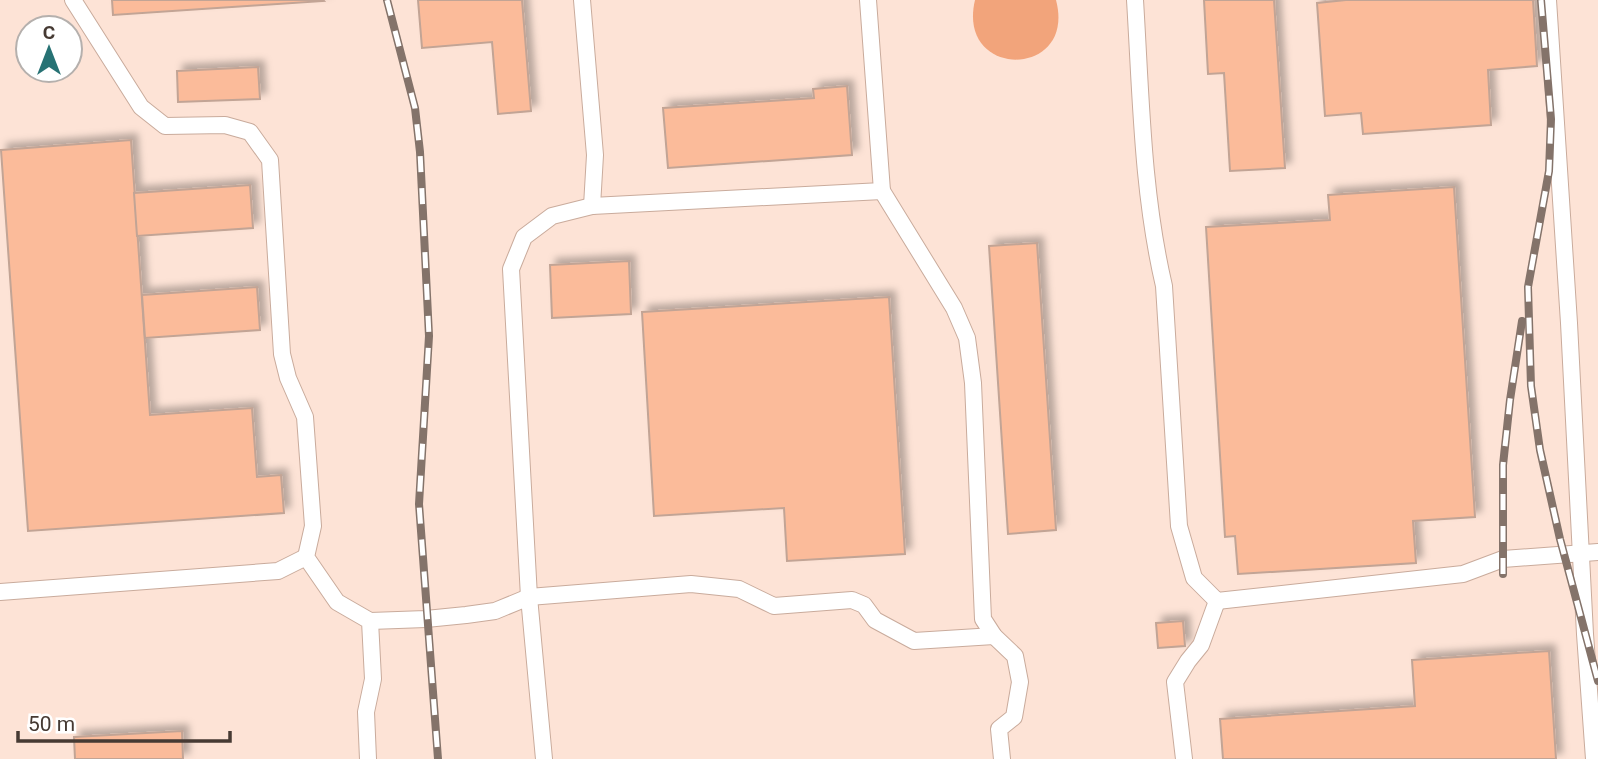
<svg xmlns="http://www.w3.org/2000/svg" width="1598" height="759" viewBox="0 0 1598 759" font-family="Roboto,sans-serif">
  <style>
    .water { fill: #f2a47b }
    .building { fill: #fbbb9a; stroke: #c2a495; stroke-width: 2; filter: url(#shadow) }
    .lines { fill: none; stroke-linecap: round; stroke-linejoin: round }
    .service-casing { stroke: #c9ab9c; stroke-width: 18 }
    .service { stroke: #fff; stroke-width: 16 }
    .rail-casing { stroke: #84736a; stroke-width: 8 }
    .rail { stroke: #fff; stroke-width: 5; stroke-dasharray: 16; stroke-linecap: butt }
  </style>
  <defs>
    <filter id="shadow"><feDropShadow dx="6" dy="-6" stdDeviation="3.5" flood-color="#0004"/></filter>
  </defs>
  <rect width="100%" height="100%" fill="#fde3d6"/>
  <path class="water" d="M975,0H1056C1077,79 956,80 975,0Z"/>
  <g class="building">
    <path d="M112,0H323L324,1L113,15Z"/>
    <path d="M418,0H522L531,111L498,114L492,42L422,48Z"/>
    <path d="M1204,0H1274L1285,168L1230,171L1224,73L1208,74Z"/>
    <path d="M1346,0H1533L1537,66L1488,70L1491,125L1363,134L1361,113L1325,116L1317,3Z"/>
    <path d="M258,67L260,99L178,102L177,71Z"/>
    <path d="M847,86L852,155L668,168L663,108L814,98L813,89Z"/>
    <path d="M131,140L150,415L252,408L257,477L281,475L284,513L28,531L1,150Z"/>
    <path d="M250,185L253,228L137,236L134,193Z"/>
    <path d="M1454,187L1475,517L1413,521L1416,563L1238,574L1235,536L1225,537L1206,227L1330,220L1328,195Z"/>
    <path d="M1037,243L1056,530L1008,534L989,246Z"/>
    <path d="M629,261L631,314L552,318L550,265Z"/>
    <path d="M257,287L260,330L145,338L142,295Z"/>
    <path d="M889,297L905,554L787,561L784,508L654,516L642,312Z"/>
    <path d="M1183,621L1185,646L1158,648L1156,623Z"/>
    <path d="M1549,651L1556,759H1223L1220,719L1415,706L1412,660Z"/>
    <path d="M182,731L183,759H75L74,737Z"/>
  </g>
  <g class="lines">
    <g class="service-casing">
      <g id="service">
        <path d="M73,0L141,107L165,126L225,125L250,132L270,160L282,354L288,378L305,417L313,526L306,557L337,602L370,621L373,679L366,712L368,759"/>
        <path d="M582,0L595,155L592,206"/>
        <path d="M1135,0C1141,96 1142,192 1164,286L1179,526L1194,578L1217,601L1463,574L1503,559L1598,552"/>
        <path d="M1548,0L1569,323L1585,634L1594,759"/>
        <path d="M882,191L954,308L967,338L973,383L983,619L994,636L1015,656L1020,682L1014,717L999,729L1002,759"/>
        <path d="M0,592L278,571L306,557"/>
        <path d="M370,621L426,619L466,615L495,611L529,597L691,584L739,589L774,606L852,600L864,605L875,620L914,641L994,636"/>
        <path d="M544,759L529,597L511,269L524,237L552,216L592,206L882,191L868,0"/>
        <path d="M1184,759L1175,682L1188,661L1201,645L1217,601"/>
      </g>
    </g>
    <use href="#service" class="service"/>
    <g class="rail-casing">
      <g id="rail">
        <path d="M387,0L415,108L420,152L429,336L419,504L438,759"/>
        <path d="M1541,0L1551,119L1549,171L1528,287L1531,386L1540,450L1560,539L1598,681"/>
        <path d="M1503,574V465L1510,400L1522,321"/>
      </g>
    </g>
    <use href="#rail" class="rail"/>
  </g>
  <g transform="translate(49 49)"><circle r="33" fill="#ffffff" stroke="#b5b0ad" stroke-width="2"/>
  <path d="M0-5L12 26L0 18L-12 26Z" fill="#277274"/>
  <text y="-10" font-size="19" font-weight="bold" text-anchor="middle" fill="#463a33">С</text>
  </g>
  <path d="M18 731v10h212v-10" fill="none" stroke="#463a33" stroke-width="3.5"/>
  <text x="28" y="731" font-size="21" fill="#463a33" stroke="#ffffff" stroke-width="5" paint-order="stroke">50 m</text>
</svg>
